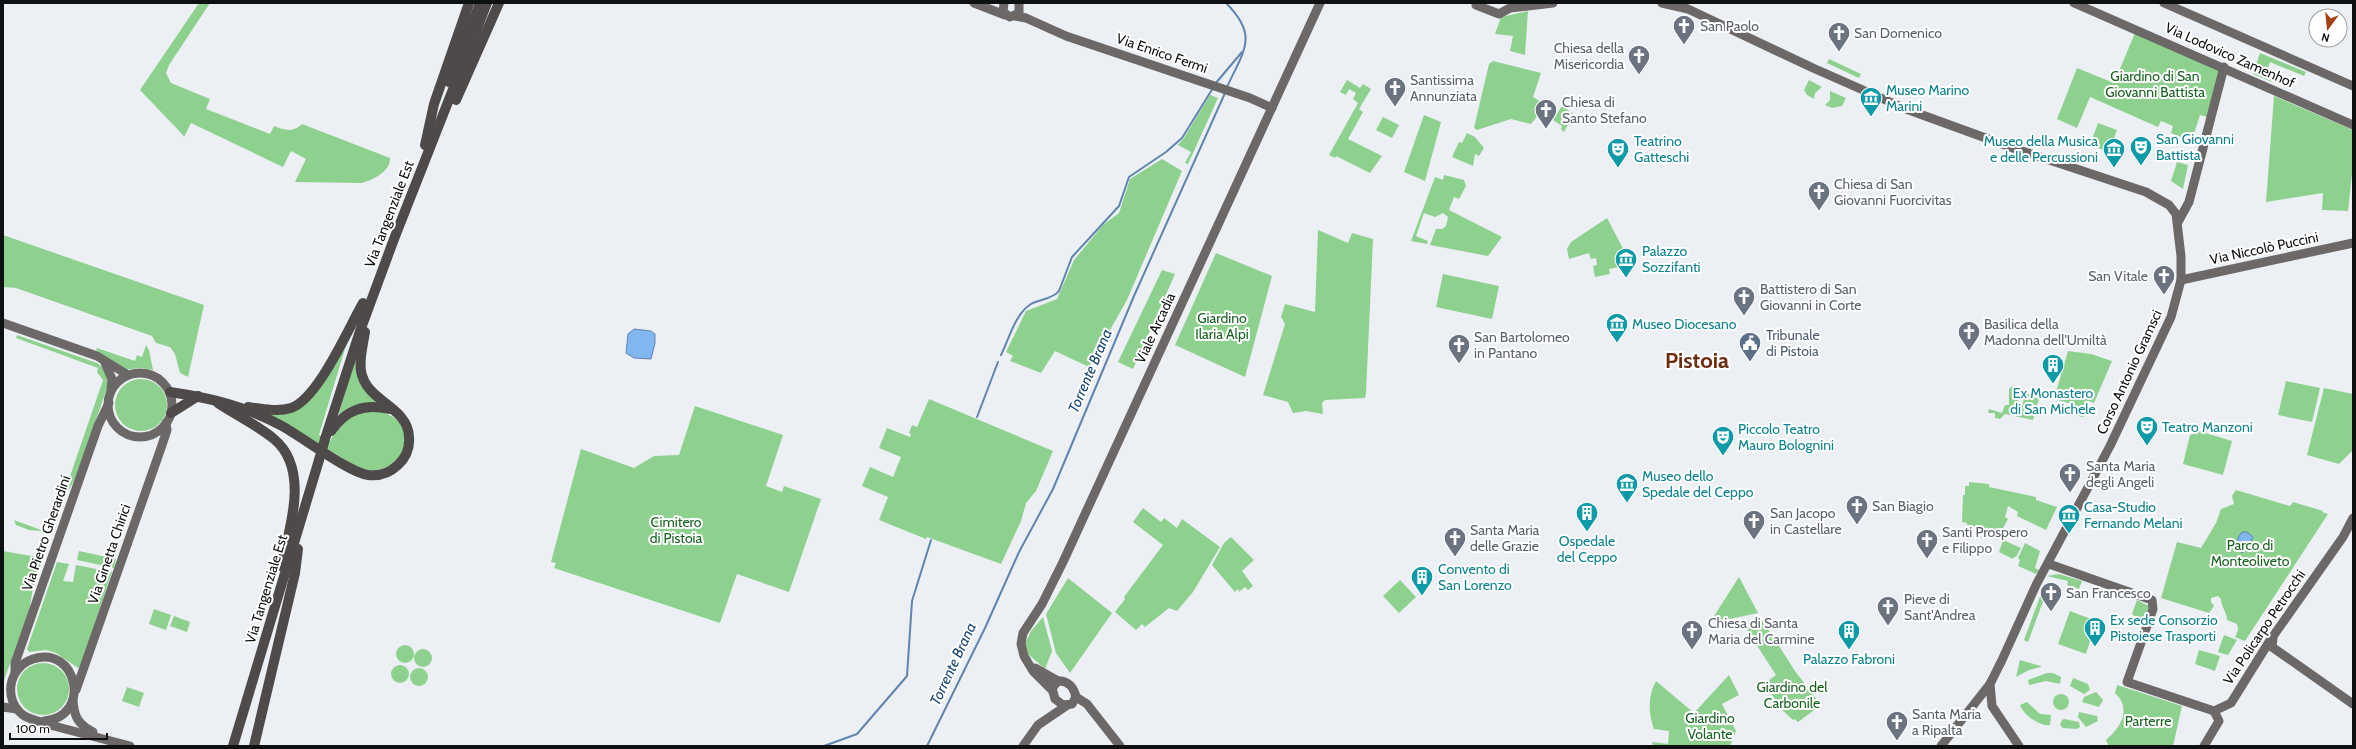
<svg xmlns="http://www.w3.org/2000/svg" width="2356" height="749" viewBox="0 0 2356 749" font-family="Cabin,sans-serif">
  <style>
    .green { fill: #8ed18f }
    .water { fill: #82b6f0; stroke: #6084ad }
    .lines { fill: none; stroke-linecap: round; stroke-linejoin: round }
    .stream { stroke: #6084ad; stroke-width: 2 }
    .secondary { stroke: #6c6868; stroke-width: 9 }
    .primary { stroke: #4e4a4a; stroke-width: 10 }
    .primary-bridge { stroke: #4e4a4a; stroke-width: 10 }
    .labels { text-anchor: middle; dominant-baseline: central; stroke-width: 4; stroke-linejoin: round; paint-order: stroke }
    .worship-label { font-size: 14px; fill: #5b616d; stroke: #fff; text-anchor: start }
    .street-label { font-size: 14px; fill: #0f1011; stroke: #fff }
    .park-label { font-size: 14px; fill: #186320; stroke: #fff }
    .culture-label { font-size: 14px; fill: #0d838f; stroke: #fff; text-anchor: start }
    .service-label { font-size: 14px; fill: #4e5e75; stroke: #fff; text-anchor: start }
    .water-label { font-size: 15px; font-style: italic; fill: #174574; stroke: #fff }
    .town-label { font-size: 22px; font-weight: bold; fill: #6e2e13; stroke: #fff }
  </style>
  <rect width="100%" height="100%" fill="#ecf0f4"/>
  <g class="green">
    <path d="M199,3H210L169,65L166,73L171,83L210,99L206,109L270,134L274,126C284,130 293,133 302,124L390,158C391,171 373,180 362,183L295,182L306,159L291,151L283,167L191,123L184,137L182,134L140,90Z"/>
    <path d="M1528,11L1525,55L1510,51L1513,36L1495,34L1501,17Z"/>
    <path d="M2135,33L2220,71L2207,117L2200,115L2193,137L2188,140L2171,133L2173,126L2161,121L2158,127L2090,97L2077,128L2057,119L2077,68L2114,83Z"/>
    <path d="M2260,53L2306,72L2304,76L2270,62L2267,71L2275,74L2272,82L2253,74Z"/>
    <path d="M1829,59L1861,74L1859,78L1827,63Z"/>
    <path d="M1493,61L1541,73L1533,97L1546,105L1531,124L1511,119L1477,130L1474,128L1489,64Z"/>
    <path d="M1347,80L1360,88L1363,84L1371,89L1359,109L1363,112L1348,139L1382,156L1370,173L1336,156L1335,158L1329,155L1358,103L1353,99L1356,93L1349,89L1346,95L1340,92Z"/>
    <path d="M1809,80L1822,87L1815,93L1814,99L1807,95L1804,90Z"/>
    <path d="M1830,91L1846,98L1842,106L1832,108L1825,105L1830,100Z"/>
    <path d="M1210,95L1218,98L1188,164L1185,163L1191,152L1178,145L1184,138Z"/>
    <path d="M2274,96L2353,130V164L2348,211L2322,210L2323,193L2266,202Z"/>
    <path d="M1562,106L1578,117L1573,123L1570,121L1564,132L1561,129L1562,126L1553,120Z"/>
    <path d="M1424,115L1441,122L1425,181L1404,172Z"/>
    <path d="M1383,117L1399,125L1392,138L1376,130Z"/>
    <path d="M2098,123L2117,130L2109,152L2090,145Z"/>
    <path d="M1467,133L1475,137L1484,148L1479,156L1475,154L1473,166L1452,157L1459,142L1462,143Z"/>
    <path d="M1162,159L1182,171L1127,300L1089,367L1055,351L1041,373L1010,361L1013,356L1006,352L1026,311L1057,299L1074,260L1103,225L1119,213L1130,179Z"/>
    <path d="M2177,162L2188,165L2183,189L2171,181Z"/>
    <path d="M1444,175L1464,180L1466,186L1459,199L1454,197L1449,210L1502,237L1488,256L1430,245L1436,229H1442L1446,226L1448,217L1443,213L1435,217L1424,213L1416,236L1428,241L1427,244L1411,241L1435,177L1443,180Z"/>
    <path d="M1607,218L1628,258L1629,265L1609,269L1610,274L1595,277L1593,266L1597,265L1596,258L1591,259L1589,253L1569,259L1567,249L1571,242Z"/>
    <path d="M1318,230L1348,243L1352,233L1373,239L1366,393L1365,398L1325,400L1322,403L1323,414L1306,411L1293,413L1288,402L1263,395L1285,324L1281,317L1285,304L1315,312Z"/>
    <path d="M3,235L204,305L188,377L180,373L175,354L170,347L156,343L152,336L16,288L3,287Z"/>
    <path d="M1216,253L1272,276L1245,377L1175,345Z"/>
    <path d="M1162,270L1175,274L1133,369L1118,362Z"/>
    <path d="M1443,274L1499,286L1492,319L1436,307Z"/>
    <path d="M17,335L97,363C106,369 109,378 107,388L77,475L66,495L55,523L49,529L41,531L29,530L16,525L14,520L41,530L43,525L49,522L54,523L103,380L97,372L98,368L16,338Z"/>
    <path d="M347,342L319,435L330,442C337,425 341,423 357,414C366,410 370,410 380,412C423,420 406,482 359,468L271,416L269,413L292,410Z"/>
    <path d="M146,345L149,350L153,370L140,368L124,370L96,350L97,348L135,361L137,355L142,357Z"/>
    <path d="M2068,351L2091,354L2112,361L2094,403L2089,401L2083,417L2073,415L2076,405L2054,399Z"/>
    <path d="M356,355L376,402L340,415L339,413Z"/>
    <circle cx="141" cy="405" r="26"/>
    <path d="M2286,381L2320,388L2312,422L2278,415Z"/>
    <path d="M2012,386L2015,388L2014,393L2023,391L2022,394L2018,393V406H2022L2025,394L2040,395L2033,420L2005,414L2000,419L1995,418V413H1988L1989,409L2002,413L2005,405H2009V389Z"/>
    <path d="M2324,388L2353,394V450L2339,464L2307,455Z"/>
    <path d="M929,399L1053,451L1036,491L1026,503L1021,521L1001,564L927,537L926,539L879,520L888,497L862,486L870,467L893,477L901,457L879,448L887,428L910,437L911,434L909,433L912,425L917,427Z"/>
    <path d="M695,406L783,435L766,486L782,492L784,486L821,499L789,592L737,574L720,623L554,568L556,563L551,562L581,449L634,468L654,456L679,455Z"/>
    <path d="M2199,431L2232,441L2223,475L2183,464L2190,435Z"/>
    <path d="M1969,482L1989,484V487L2036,497V500L2057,507L2046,530L2017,516L2018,512L2008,506L2005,517L2008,519L2001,532L1967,525V523L1962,522L1963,495H1965V486H1969Z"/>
    <path d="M2236,490L2290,506L2293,502L2323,511L2322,512L2328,514L2245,641L2235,637L2238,630L2237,624L2227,620C2227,612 2221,607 2221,599L2218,596L2211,598V602L2214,606L2209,613L2161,598L2177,542L2201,548L2216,523L2221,509L2234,504L2232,496Z"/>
    <path d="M1143,508L1161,522L1164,518L1177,528L1182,519L1220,547L1193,592L1177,611L1169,608L1145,627L1142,624L1136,630L1115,612L1125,599L1124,597L1163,545L1133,522Z"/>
    <path d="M1231,537L1254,560L1242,571L1253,586L1248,590L1245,587L1239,592L1238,589L1235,592L1212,565L1224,543Z"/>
    <path d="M2003,540L2021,548L2016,557H2014L2013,559L1999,552Z"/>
    <path d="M2025,543L2040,551L2035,568L2039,570L2036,574L2018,566L2020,560L2018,558Z"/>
    <path d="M3,551L43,558L33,588L29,611L3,683Z"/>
    <path d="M79,551L116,559L114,568L77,560Z"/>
    <path d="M57,562L69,564L63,581L73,582L76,565L112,572L81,665L78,668L56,653L46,650L29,652L27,649Z"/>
    <path d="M2059,574L2082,581L2079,589L2067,585L2068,581L2047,576Z"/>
    <path d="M1739,577L1758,613L1715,622L1714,616Z"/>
    <path d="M1068,578L1112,613L1070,673L1056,653L1046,614Z"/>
    <path d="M1400,580L1416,597L1399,613L1383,596Z"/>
    <path d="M2041,594L2045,596L2028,642L2024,640Z"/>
    <path d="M2137,600L2149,606L2143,626L2137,624V618L2132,614Z"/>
    <path d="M154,609L171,615L166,630L149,624Z"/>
    <path d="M2070,611L2096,621L2086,654L2058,644Z"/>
    <path d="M174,616L190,622L187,632L170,626Z"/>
    <path d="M1043,617L1052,651L1045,669L1028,654L1025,644L1031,631Z"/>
    <path d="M1759,619L1763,621L1795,671L1821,705L1798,722L1795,719L1793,720L1779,707L1765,683L1776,675L1745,627Z"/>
    <path d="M2224,635L2237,640L2228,655L2218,652Z"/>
    <circle cx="405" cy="654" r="9"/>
    <circle cx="423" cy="658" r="9"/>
    <path d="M2199,650L2220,656L2215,671L2195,664Z"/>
    <path d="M2020,660L2041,666V667L2029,670L2016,677Z"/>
    <circle cx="43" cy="689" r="26"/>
    <circle cx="400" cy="674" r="9"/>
    <circle cx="419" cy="677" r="9"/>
    <path d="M2047,673H2053L2061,677L2060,684L2046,681L2029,685L2028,680Z"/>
    <path d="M1729,675L1739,695L1722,704L1736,731L1730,746H1653L1652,742L1668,744L1669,731L1654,729C1648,713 1648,695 1656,681L1694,713Z"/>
    <path d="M2073,678L2088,684L2090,690L2084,694L2070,686Z"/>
    <path d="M2117,685L2182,706L2173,746H2109L2106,740C2121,727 2132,709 2115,693Z"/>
    <path d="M127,687L144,693L139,707L122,701Z"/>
    <path d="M2096,692L2103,700L2099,707L2082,702L2084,697Z"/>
    <circle cx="2061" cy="702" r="8"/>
    <path d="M2027,702L2040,714L2051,715L2050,725C2041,727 2023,715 2020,705Z"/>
    <path d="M2079,712L2097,716L2098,721L2086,727L2078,717Z"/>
    <path d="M2064,719L2079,722L2080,727L2077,729L2063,728L2060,725L2062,720Z"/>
  </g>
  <g class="water">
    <path d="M634,329L651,331L655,334V343L651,359L634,358L626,353L628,334Z"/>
    <path d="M2242,532H2247L2253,537L2251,541L2254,545L2251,548L2247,547L2242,553L2238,549V538Z"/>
  </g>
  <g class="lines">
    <g class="stream">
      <path d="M1226,3C1259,36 1244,50 1227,87"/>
      <path d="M1215,84L1242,52"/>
      <path d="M1001,355C1009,339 1015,314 1031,304C1040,299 1053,299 1059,291L1072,257L1119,206L1129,177L1166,152L1182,138L1213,88"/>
      <path d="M977,417L998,362"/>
      <path d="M824,746L857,734L907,676L912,601L931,540"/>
      <path d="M927,746L985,628L1019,552L1053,489L1134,296L1225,93"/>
    </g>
    <g class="secondary">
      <path d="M974,3L1005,15"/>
      <path d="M1004,3L1003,12L1010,17L1019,13V3"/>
      <path d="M1476,3V5L1499,14L1510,8L1553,3"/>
      <path d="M1662,3L1688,9L1813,68L1906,109L2013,148L2146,192L2169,205L2176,214L2181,256V280L2171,317L2110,446L2036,585L2002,660L1990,684L1941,746"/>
      <path d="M2074,3L2353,125"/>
      <path d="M2164,3L2353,86"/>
      <path d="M1015,16L1026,18L1066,36L1250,98L1272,108"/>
      <path d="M2178,222L2189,202L2224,67"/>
      <path d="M2181,280L2353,243"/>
      <path d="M3,323L97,356L128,375"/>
      <path d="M105,363L112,379L111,391"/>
      <circle cx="140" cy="405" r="32"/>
      <path d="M2049,564L2152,600L2153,609L2127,682L2214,711"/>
      <path d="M2273,638L2272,647L2353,704"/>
      <path d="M1035,668L1058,681"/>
      <path d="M15,673V663L98,426L109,403"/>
      <path d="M1058,681C1068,680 1074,688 1076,697L1072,704L1063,705L1055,699L1052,688Z"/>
      <path d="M1990,684L1992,706L2019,746"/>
      <path d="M76,690L161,448L167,430L166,423"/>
      <path d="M1052,690L1033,671L1024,656L1021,644L1023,633L1042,604L1063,562L1320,3"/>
      <path d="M1076,697L1087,704L1120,746"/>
      <path d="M73,700C74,717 78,724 93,732"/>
      <path d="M3,707L17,709"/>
      <path d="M2214,711L2231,703L2269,642L2343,537L2353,518"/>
      <path d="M44,721C93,717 77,644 33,659C8,667 3,700 23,715C32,721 44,722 54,726L130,746"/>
      <path d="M1023,746L1038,725L1066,706"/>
      <path d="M2204,746L2219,721L2214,711"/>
    </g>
    <g class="primary">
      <path d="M449,82L480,3"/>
      <path d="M456,100L499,3"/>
      <path d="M425,145L434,104L469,3"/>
      <path d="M170,392C210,398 246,406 282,426C302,437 350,473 368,475C390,478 411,459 409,437C408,406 366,402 361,371C359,358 363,345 365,332"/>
      <path d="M218,403C236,415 257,425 274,439C310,469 290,528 281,566"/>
      <path d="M248,407C262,409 278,412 291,408C318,399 348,329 363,303"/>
      <path d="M171,413L198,396"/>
      <path d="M331,431C346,410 364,403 389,409"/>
      <path d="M325,439L360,331L394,239L487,3"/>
      <path d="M233,746L319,460"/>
      <path d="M254,746L295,573L298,549"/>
    </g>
    <path class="primary-bridge" d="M319,460L325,439"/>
  </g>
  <defs>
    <g id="church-pin" transform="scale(1.15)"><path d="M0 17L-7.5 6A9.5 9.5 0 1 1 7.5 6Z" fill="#6b7280" stroke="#fff"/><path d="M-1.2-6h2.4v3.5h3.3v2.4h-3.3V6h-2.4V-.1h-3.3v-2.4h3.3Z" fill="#fff"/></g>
    <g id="museum-pin" transform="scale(1.15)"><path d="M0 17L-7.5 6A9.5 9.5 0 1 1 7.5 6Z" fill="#0f9aa8" stroke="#fff"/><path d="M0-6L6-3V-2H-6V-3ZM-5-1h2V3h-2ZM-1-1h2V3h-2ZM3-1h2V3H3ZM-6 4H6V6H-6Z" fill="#fff"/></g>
    <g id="theatre-pin" transform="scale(1.15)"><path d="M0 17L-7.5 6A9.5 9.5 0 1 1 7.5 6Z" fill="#0f9aa8" stroke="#fff"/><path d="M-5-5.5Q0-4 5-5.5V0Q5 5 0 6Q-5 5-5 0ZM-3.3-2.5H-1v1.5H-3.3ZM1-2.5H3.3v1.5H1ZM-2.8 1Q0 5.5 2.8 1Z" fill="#fff"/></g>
    <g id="civic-pin" transform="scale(1.15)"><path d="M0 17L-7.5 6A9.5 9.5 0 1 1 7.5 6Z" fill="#5c6f8a" stroke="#fff"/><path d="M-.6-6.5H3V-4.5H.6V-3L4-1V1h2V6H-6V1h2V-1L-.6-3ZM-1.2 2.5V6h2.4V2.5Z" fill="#fff"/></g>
    <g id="building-pin" transform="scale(1.15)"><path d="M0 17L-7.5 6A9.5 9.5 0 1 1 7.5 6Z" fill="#0f9aa8" stroke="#fff"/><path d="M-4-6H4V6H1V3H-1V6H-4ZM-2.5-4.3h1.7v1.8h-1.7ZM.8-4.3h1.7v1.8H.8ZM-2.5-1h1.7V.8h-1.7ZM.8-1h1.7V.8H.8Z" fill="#fff"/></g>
  </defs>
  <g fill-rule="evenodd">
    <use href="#church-pin" x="1684" y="26"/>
    <use href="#church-pin" x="1839" y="33"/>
    <use href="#church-pin" x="1639" y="56"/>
    <use href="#church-pin" x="1395" y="88"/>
    <use href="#museum-pin" x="1871" y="98"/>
    <use href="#church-pin" x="1546" y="110"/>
    <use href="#theatre-pin" x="2141" y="147"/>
    <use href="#theatre-pin" x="1618" y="149"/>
    <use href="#museum-pin" x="2114" y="149"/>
    <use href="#church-pin" x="1819" y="192"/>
    <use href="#museum-pin" x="1626" y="259"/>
    <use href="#church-pin" x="2164" y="276"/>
    <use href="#church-pin" x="1744" y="297"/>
    <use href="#museum-pin" x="1617" y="324"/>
    <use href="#church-pin" x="1969" y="332"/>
    <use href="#civic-pin" x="1750" y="343"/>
    <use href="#church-pin" x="1459" y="345"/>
    <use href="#building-pin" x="2053" y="365"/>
    <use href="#theatre-pin" x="2147" y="427"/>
    <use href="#theatre-pin" x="1723" y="437"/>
    <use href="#church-pin" x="2070" y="474"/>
    <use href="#museum-pin" x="1627" y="484"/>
    <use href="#church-pin" x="1857" y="506"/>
    <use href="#building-pin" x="1587" y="513"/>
    <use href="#museum-pin" x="2069" y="515"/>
    <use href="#church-pin" x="1754" y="521"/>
    <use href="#church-pin" x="1455" y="538"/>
    <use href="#church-pin" x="1927" y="540"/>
    <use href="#building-pin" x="1422" y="577"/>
    <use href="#church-pin" x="2051" y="593"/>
    <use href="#church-pin" x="1888" y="607"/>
    <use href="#building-pin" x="2095" y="628"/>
    <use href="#church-pin" x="1692" y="631"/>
    <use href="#building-pin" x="1849" y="631"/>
    <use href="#church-pin" x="1897" y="722"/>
  </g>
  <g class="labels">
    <g class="worship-label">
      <text x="1700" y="26">San Paolo</text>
      <text x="1854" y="33">San Domenico</text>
      <text x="1624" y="48" text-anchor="end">Chiesa della<tspan x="1624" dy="16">Misericordia</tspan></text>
      <text x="1410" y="80">Santissima<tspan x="1410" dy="16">Annunziata</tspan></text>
      <text x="1562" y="102">Chiesa di<tspan x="1562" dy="16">Santo Stefano</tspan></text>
      <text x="1834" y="184">Chiesa di San<tspan x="1834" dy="16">Giovanni Fuorcivitas</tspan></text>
      <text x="2148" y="276" text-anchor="end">San Vitale</text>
      <text x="1760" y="289">Battistero di San<tspan x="1760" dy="16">Giovanni in Corte</tspan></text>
      <text x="1984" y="324">Basilica della<tspan x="1984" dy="16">Madonna dell'Umiltà</tspan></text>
      <text x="1474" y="337">San Bartolomeo<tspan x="1474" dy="16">in Pantano</tspan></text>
      <text x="2086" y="466">Santa Maria<tspan x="2086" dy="16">degli Angeli</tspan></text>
      <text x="1872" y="506">San Biagio</text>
      <text x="1770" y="513">San Jacopo<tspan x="1770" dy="16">in Castellare</tspan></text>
      <text x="1470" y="530">Santa Maria<tspan x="1470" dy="16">delle Grazie</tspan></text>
      <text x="1942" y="532">Santi Prospero<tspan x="1942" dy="16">e Filippo</tspan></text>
      <text x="2066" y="593">San Francesco</text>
      <text x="1904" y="599">Pieve di<tspan x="1904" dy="16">Sant'Andrea</tspan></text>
      <text x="1708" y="623">Chiesa di Santa<tspan x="1708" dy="16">Maria del Carmine</tspan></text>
      <text x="1912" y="714">Santa Maria<tspan x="1912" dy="16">a Ripalta</tspan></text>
    </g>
    <g class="street-label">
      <text transform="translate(1162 53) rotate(19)">Via Enrico Fermi</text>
      <text transform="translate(2230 55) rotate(24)">Via Lodovico Zamenhof</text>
      <text transform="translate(389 214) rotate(-69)">Via Tangenziale Est</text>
      <text transform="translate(2264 248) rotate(-12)">Via Niccolò Puccini</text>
      <text transform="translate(1155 328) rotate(-65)">Viale Arcadia</text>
      <text transform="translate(2129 372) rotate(-65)">Corso Antonio Gramsci</text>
      <text transform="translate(46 533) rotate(-71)">Via Pietro Gherardini</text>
      <text transform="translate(109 554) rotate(-71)">Via Ginetta Chirici</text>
      <text transform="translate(266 589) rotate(-73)">Via Tangenziale Est</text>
      <text transform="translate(2264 627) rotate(-56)">Via Policarpo Petrocchi</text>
    </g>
    <g class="park-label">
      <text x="2155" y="76">Giardino di San<tspan x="2155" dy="16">Giovanni Battista</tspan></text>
      <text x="1222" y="318">Giardino<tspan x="1222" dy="16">Ilaria Alpi</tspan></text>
      <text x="676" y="522">Cimitero<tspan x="676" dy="16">di Pistoia</tspan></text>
      <text x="2250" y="545">Parco di<tspan x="2250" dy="16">Monteoliveto</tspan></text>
      <text x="1792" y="687">Giardino del<tspan x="1792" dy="16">Carbonile</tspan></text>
      <text x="1710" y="718">Giardino<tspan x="1710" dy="16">Volante</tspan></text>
      <text x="2148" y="721">Parterre</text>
    </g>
    <g class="culture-label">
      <text x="1886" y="90">Museo Marino<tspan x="1886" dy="16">Marini</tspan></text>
      <text x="2156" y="139">San Giovanni<tspan x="2156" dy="16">Battista</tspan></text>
      <text x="1634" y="141">Teatrino<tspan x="1634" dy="16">Gatteschi</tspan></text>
      <text x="2098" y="141" text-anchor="end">Museo della Musica<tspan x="2098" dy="16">e delle Percussioni</tspan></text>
      <text x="1642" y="251">Palazzo<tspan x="1642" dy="16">Sozzifanti</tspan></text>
      <text x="1632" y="324">Museo Diocesano</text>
      <text x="2053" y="393" text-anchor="middle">Ex Monastero<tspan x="2053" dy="16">di San Michele</tspan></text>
      <text x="2162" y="427">Teatro Manzoni</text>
      <text x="1738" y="429">Piccolo Teatro<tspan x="1738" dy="16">Mauro Bolognini</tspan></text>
      <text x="1642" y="476">Museo dello<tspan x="1642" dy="16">Spedale del Ceppo</tspan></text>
      <text x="2084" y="507">Casa-Studio<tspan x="2084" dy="16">Fernando Melani</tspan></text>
      <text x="1587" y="541" text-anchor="middle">Ospedale<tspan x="1587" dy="16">del Ceppo</tspan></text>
      <text x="1438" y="569">Convento di<tspan x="1438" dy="16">San Lorenzo</tspan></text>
      <text x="2110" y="620">Ex sede Consorzio<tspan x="2110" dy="16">Pistoiese Trasporti</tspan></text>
      <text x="1849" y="659" text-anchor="middle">Palazzo Fabroni</text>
    </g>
    <g class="service-label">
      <text x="1766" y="335">Tribunale<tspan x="1766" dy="16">di Pistoia</tspan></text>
    </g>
    <g class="water-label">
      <text transform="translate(1090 371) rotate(-67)">Torrente Brana</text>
      <text transform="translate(953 664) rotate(-65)">Torrente Brana</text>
    </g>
    <g class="town-label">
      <text x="1697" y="360">Pistoia</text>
    </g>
  </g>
  <rect width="2356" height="749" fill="none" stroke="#0f1011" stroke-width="8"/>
  <g transform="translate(2328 28) rotate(195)"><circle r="19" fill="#ffffff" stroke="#9f9fa0"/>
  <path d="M0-3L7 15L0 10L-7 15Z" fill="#a54112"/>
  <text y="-6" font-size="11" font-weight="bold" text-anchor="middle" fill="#0f1011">N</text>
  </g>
  <path d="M10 733v6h97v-6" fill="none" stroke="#0f1011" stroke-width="2"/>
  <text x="16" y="733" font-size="12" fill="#0f1011" stroke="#ffffff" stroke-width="3" paint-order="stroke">100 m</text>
</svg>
